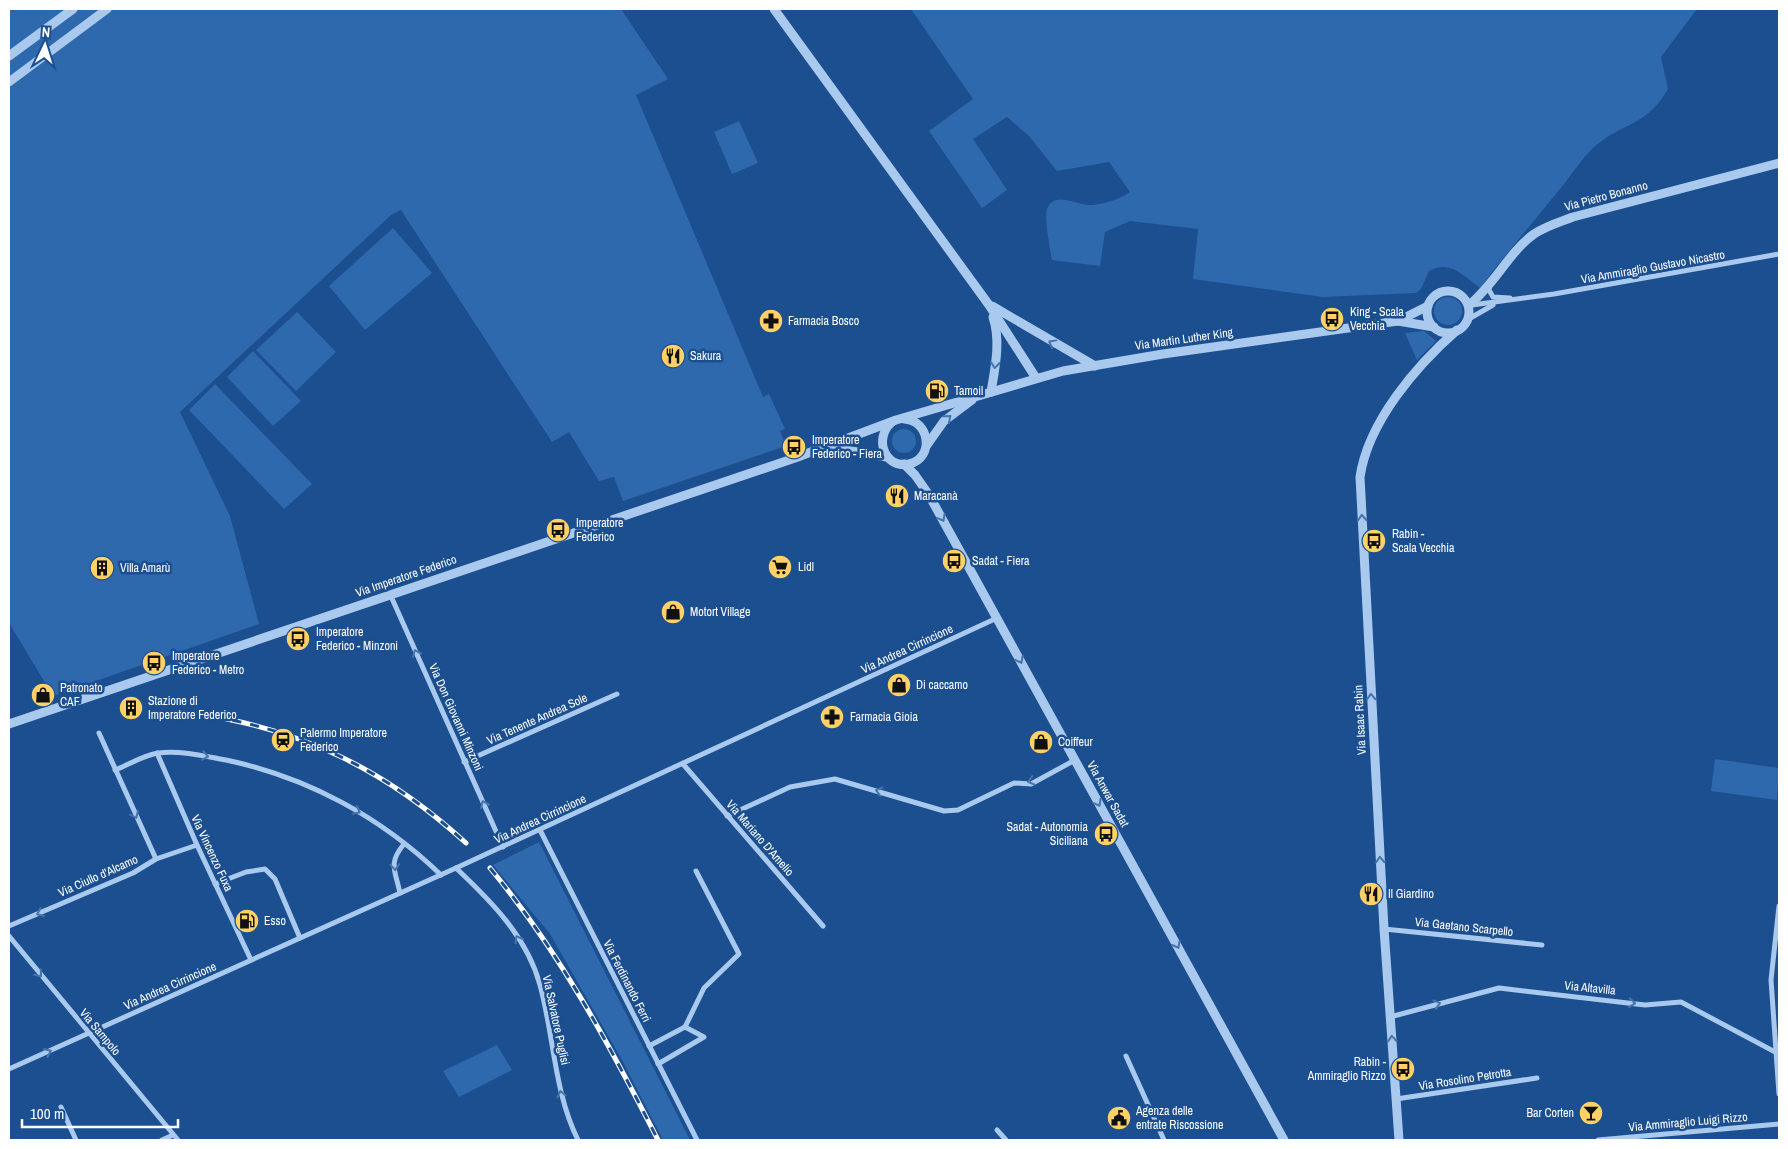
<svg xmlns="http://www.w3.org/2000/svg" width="1788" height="1149" viewBox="0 0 1788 1149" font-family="'Archivo Narrow',sans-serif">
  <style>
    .green { fill: #2e69ad }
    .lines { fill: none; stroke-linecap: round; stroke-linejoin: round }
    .minor { stroke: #a9c9ee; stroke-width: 5 }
    .tertiary { stroke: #a9c9ee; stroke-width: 9 }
    .rail-casing { stroke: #fff; stroke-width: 5 }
    .rail { stroke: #1b4f8f; stroke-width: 3; stroke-dasharray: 9; stroke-linecap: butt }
    .oneway { stroke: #4674ac }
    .labels { text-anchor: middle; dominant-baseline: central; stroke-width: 5; stroke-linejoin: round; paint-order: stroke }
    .street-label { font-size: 12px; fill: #fff; stroke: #1b4f8f }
    .poi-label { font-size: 12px; fill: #fff; stroke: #1b4f8f; text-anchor: start }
  </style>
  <rect width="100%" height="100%" fill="#1b4f8f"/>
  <g class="green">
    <path d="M9,9H621L668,79L636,95L763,397L769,394L785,429L780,431L786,446L623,501L614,477L599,481L569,432L552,442L401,210L391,215L180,412L230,516L259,624L53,696L9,623Z"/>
    <path d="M911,9H1697L1661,57L1668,89C1646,127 1623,122 1594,147C1581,159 1571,176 1560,189C1533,222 1506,254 1480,288C1464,276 1450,259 1429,271L1421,289L1416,293L1323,297L1193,279L1198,229L1130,221L1105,232L1100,266L1052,260C1050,248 1044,219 1047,209C1054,190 1077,205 1090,205C1100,205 1122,199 1130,192L1109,162L1057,171L1029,136L1007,117L973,139L1007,190L982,208L929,131L973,99Z"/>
    <path d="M739,121L758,163L732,174L714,132Z"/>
    <path d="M393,228L432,273L365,330L329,286Z"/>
    <circle cx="1448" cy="311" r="14"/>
    <path d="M297,312L336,352L296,391L256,350Z"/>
    <path d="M1424,331L1436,341L1417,360L1405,333Z"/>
    <path d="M253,351L301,401L273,426L227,377Z"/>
    <path d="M215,384L312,484L284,509L189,410Z"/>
    <circle cx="904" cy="441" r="12"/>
    <path d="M1715,759L1779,768L1777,800L1711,791Z"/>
    <path d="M539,842L690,1140H663L622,1060L550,934L493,865Z"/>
    <path d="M497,1045L512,1070L459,1097L443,1071Z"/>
  </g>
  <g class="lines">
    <g class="minor">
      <path d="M1490,285L1489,290L1493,297L1510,298"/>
      <path d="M1472,305L1554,294L1779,254"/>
      <path d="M1467,320L1493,305"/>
      <path d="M390,594L503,847"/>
      <path d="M99,733L156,859"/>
      <path d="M157,753L197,845L251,960"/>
      <path d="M464,762L617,694"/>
      <path d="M683,764L823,926"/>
      <path d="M115,770C128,765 144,755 158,753C180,750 204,756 226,760C307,777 381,817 441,875"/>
      <path d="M727,816L790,787L835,779L944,811L958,810L1014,783L1031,784L1075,760"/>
      <path d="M540,830L697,1140"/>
      <path d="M456,868C491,901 527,937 540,985C554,1036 554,1092 578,1140"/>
      <path d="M215,884L246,872L265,869L275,879L300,938"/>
      <path d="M400,893C395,870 388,863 404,844"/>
      <path d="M1779,906L1771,980L1779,1094"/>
      <path d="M9,926L133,873L156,859L197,845"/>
      <path d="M1384,929L1542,945"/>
      <path d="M9,936L178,1140"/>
      <path d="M1390,1017L1499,988L1645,1005L1681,1002L1779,1054"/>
      <path d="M649,1046L685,1027L704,988L739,954L696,871"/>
      <path d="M1126,1056L1164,1140"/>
      <path d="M658,1064L704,1037L685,1027"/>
      <path d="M9,1069L456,868L997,618"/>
      <path d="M1396,1099L1537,1078"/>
      <path d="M61,1107L76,1140"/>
      <path d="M997,1130L1006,1140"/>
      <path d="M162,1140L173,1135"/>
      <path d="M1598,1140L1779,1124"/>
    </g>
    <g class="tertiary">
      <path d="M774,9L989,305L1036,378"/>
      <path d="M9,56L73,9"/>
      <path d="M9,82L107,9"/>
      <circle cx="1448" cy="312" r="21"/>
      <path d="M1469,305C1494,285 1510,251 1534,234C1546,226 1560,222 1573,217L1779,163"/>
      <path d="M992,306L1095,366"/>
      <path d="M1398,321L1428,306"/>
      <path d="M991,392C995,368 1001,341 993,317"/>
      <path d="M891,423C874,438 884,469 909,464C935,458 930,420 904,419"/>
      <path d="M927,445L944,421L972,400"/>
      <path d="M817,452L845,450L887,457"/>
      <path d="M904,464L915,475L929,495L1284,1140"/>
      <path d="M9,724L795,458L896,420L1063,371L1163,354L1398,321L1434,327"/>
      <path d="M1399,1140L1384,929L1360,477C1368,422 1416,366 1457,330"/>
    </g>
    <g class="rail-casing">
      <g id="rail">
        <path d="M197,714C303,729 387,771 466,843"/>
        <path d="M490,868C559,951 609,1044 658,1140"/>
      </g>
    </g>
    <use href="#rail" class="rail"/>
  </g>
  <defs><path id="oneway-chevron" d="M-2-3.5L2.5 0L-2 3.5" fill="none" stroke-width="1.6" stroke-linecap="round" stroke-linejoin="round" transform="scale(1.25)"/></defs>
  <g class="oneway">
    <use href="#oneway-chevron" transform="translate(1052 343) rotate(-151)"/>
    <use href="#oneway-chevron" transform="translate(995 365) rotate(97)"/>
    <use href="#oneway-chevron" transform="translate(948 418) rotate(-40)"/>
    <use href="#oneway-chevron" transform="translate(942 518) rotate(61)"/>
    <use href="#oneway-chevron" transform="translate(1362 518) rotate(-93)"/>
    <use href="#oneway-chevron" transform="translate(416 653) rotate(-114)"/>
    <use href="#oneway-chevron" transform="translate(1020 660) rotate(62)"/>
    <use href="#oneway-chevron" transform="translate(1371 697) rotate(-93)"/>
    <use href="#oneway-chevron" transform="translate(205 756) rotate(11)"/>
    <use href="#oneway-chevron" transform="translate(1031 781) rotate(166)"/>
    <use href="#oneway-chevron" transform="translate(879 791) rotate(-163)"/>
    <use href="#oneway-chevron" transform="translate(1098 803) rotate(61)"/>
    <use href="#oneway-chevron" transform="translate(484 804) rotate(-114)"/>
    <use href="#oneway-chevron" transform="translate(357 811) rotate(28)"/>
    <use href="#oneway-chevron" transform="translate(135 815) rotate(65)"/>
    <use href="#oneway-chevron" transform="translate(1380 860) rotate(-93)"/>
    <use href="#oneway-chevron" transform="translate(395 867) rotate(85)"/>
    <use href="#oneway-chevron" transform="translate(40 913) rotate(157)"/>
    <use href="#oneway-chevron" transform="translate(518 939) rotate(-120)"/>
    <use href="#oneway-chevron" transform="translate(1177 945) rotate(61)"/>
    <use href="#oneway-chevron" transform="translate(39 974) rotate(51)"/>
    <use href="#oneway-chevron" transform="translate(1632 1003) rotate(6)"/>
    <use href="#oneway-chevron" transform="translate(1437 1004) rotate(-15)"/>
    <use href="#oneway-chevron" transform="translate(1392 1039) rotate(-94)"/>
    <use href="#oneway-chevron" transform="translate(48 1052) rotate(-24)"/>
    <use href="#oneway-chevron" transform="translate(561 1094) rotate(-103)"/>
  </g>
  <defs>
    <g id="bus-disc" transform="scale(1.25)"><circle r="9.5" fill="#ffd166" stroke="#1b4f8f"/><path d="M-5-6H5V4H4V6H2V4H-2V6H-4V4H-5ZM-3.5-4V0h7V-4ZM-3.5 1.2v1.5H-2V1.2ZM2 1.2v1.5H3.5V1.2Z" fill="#111"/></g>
    <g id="pharmacy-disc" transform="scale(1.25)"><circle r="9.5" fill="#ffd166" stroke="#1b4f8f"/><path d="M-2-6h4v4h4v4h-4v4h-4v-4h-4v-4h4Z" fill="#111"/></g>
    <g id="restaurant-disc" transform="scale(1.25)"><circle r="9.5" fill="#ffd166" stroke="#1b4f8f"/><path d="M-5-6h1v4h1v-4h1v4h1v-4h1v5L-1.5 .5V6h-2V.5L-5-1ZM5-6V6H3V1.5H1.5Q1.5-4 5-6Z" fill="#111"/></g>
    <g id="fuel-disc" transform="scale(1.25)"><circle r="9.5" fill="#ffd166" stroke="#1b4f8f"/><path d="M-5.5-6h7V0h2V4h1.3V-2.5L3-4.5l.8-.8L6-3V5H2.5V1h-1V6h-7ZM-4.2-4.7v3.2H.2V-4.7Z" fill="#111"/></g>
    <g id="supermarket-disc" transform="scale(1.25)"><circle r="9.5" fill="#ffd166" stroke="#1b4f8f"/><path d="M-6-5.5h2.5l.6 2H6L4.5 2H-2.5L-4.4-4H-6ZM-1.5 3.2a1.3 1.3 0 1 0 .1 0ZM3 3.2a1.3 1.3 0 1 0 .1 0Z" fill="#111"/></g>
    <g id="building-disc" transform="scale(1.25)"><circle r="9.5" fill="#ffd166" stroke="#1b4f8f"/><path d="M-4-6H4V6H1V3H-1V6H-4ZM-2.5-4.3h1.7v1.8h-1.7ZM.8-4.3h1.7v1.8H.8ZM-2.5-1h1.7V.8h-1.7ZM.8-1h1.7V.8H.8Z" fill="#111"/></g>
    <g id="shop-disc" transform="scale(1.25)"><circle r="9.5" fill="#ffd166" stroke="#1b4f8f"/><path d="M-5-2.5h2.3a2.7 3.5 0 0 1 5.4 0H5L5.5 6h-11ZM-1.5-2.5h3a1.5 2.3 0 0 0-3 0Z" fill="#111"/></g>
    <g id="station-disc" transform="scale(1.25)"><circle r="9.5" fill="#ffd166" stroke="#1b4f8f"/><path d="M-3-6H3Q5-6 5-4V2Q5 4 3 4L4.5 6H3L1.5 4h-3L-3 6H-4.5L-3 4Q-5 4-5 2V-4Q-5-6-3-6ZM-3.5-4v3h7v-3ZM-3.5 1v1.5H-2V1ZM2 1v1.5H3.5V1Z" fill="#111"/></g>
    <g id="bar-disc" transform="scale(1.25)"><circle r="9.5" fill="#ffd166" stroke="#1b4f8f"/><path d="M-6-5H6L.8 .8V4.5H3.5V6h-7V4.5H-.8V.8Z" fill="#111"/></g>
    <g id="civic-disc" transform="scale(1.25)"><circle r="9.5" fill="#ffd166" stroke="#1b4f8f"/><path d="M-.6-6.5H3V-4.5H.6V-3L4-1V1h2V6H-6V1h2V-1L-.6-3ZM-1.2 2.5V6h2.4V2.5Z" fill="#111"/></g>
  </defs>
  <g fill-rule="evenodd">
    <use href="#bus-disc" x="1332" y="319"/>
    <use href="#pharmacy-disc" x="771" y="321"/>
    <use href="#restaurant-disc" x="673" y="356"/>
    <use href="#fuel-disc" x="937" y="391"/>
    <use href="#bus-disc" x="794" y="447"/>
    <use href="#restaurant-disc" x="897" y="496"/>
    <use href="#bus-disc" x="558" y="530"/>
    <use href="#bus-disc" x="1374" y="541"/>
    <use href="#bus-disc" x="954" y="561"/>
    <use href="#supermarket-disc" x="780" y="567"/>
    <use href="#building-disc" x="102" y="568"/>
    <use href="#shop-disc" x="673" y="612"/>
    <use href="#bus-disc" x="298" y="639"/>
    <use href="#bus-disc" x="154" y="663"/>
    <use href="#shop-disc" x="899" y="685"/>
    <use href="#shop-disc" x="43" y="695"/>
    <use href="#building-disc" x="131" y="708"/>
    <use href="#pharmacy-disc" x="832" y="717"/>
    <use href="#station-disc" x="283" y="740"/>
    <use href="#shop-disc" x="1041" y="742"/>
    <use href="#bus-disc" x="1106" y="834"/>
    <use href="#restaurant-disc" x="1371" y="894"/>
    <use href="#fuel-disc" x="247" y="921"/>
    <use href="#bus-disc" x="1403" y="1069"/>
    <use href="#bar-disc" x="1591" y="1113"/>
    <use href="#civic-disc" x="1119" y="1118"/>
  </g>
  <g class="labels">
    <g class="street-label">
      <text transform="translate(1606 196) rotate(-15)">Via Pietro Bonanno</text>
      <text transform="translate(1653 267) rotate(-10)">Via Ammiraglio Gustavo Nicastro</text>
      <text transform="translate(1184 339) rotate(-8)">Via Martin Luther King</text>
      <text transform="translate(406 576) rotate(-19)">Via Imperatore Federico</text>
      <text transform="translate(907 649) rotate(-25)">Via Andrea Cirrincione</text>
      <text transform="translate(456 717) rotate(66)">Via Don Giovanni Minzoni</text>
      <text transform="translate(537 719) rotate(-24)">Via Tenente Andrea Sole</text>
      <text transform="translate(1360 720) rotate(-93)">Via Isaac Rabin</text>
      <text transform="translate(1108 794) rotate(61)">Via Anwar Sadat</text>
      <text transform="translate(540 819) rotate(-25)">Via Andrea Cirrincione</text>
      <text transform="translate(760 838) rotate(49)">Via Mariano D'Amelio</text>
      <text transform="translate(212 853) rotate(65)">Via Vincenzo Fuxa</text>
      <text transform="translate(98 876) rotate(-24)">Via Ciullo d'Alcamo</text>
      <text transform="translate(1464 927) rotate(6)">Via Gaetano Scarpello</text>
      <text transform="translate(627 981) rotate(63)">Via Ferdinando Ferri</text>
      <text transform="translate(170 986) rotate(-24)">Via Andrea Cirrincione</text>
      <text transform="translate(1590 988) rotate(6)">Via Altavilla</text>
      <text transform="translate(556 1020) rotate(78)">Via Salvatore Puglisi</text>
      <text transform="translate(100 1032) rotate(50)">Via Sampolo</text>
      <text transform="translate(1465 1079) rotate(-9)">Via Rosolino Petrotta</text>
      <text transform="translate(1688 1122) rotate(-5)">Via Ammiraglio Luigi Rizzo</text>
    </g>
    <g class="poi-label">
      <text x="1350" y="312">King - Scala<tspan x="1350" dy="14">Vecchia</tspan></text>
      <text x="788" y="321">Farmacia Bosco</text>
      <text x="690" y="356">Sakura</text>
      <text x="954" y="391">Tamoil</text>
      <text x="812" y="440">Imperatore<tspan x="812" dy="14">Federico - Fiera</tspan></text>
      <text x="914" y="496">Maracanà</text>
      <text x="576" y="523">Imperatore<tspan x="576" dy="14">Federico</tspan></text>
      <text x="1392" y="534">Rabin -<tspan x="1392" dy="14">Scala Vecchia</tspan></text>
      <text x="972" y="561">Sadat - Fiera</text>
      <text x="798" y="567">Lidl</text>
      <text x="120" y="568">Villa Amarù</text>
      <text x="690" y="612">Motort Village</text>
      <text x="316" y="632">Imperatore<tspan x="316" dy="14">Federico - Minzoni</tspan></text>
      <text x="172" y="656">Imperatore<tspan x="172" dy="14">Federico - Metro</tspan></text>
      <text x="916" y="685">Di caccamo</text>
      <text x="60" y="688">Patronato<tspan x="60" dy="14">CAF</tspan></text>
      <text x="148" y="701">Stazione di<tspan x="148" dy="14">Imperatore Federico</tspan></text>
      <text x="850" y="717">Farmacia Gioia</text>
      <text x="300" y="733">Palermo Imperatore<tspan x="300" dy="14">Federico</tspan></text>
      <text x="1058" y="742">Coiffeur</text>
      <text x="1088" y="827" text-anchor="end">Sadat - Autonomia<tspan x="1088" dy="14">Siciliana</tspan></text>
      <text x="1388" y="894">Il Giardino</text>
      <text x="264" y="921">Esso</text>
      <text x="1386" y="1062" text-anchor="end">Rabin -<tspan x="1386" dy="14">Ammiraglio Rizzo</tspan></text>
      <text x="1136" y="1111">Agenza delle<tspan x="1136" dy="14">entrate Riscossione</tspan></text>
      <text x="1574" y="1113" text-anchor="end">Bar Corten</text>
    </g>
  </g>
  <rect width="1788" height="1149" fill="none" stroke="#ffffff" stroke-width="20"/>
  <g transform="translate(45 45) rotate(4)" stroke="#1b4f8f" stroke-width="4" paint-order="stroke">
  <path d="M0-4L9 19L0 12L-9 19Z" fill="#ffffff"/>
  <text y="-8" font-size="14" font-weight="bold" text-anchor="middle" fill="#ffffff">N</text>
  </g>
  <path d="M22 1119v8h156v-8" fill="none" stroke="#ffffff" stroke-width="2.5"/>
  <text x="30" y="1119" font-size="15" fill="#ffffff" stroke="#1b4f8f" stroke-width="4" paint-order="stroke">100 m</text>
</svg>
